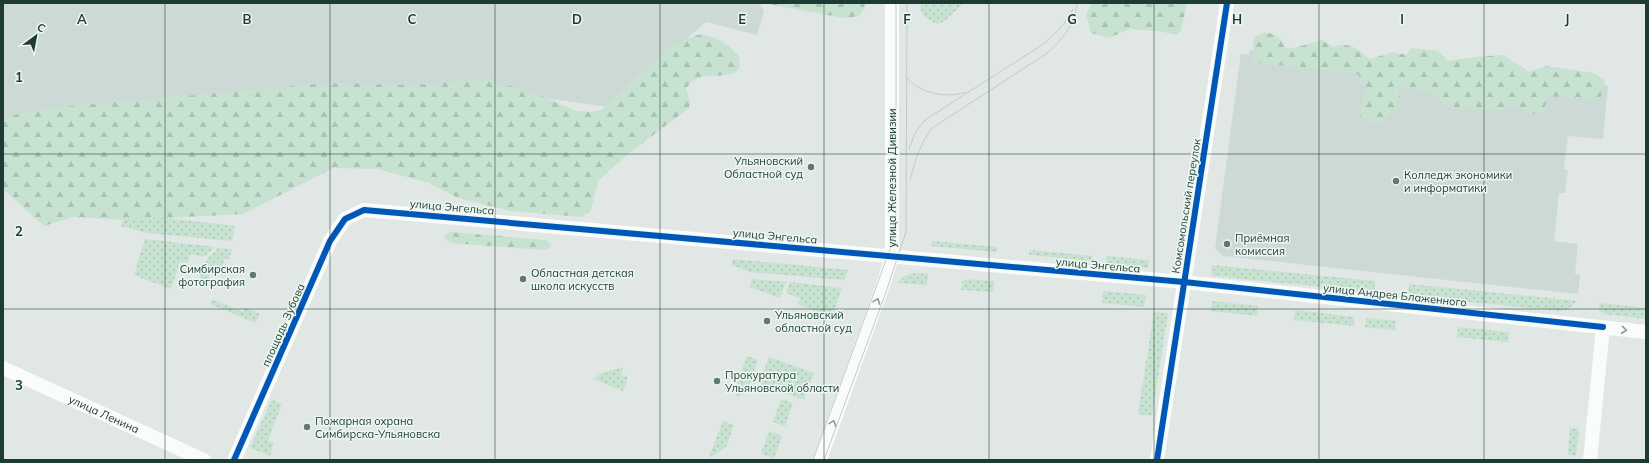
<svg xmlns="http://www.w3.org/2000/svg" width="1649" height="463" viewBox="0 0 1649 463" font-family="Mulish,sans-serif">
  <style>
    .built { fill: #cdd9d4 }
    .grass { fill: url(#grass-dots) }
    .forest { fill: url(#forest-firs) }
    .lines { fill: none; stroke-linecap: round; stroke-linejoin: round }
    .minor { stroke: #fafbfb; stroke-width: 14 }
    .tram { stroke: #c5cac8; stroke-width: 1 }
    .cycleway-casing { stroke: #edf7f2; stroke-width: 8 }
    .cycleway { stroke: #0057b8; stroke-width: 6 }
    .oneway { stroke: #8c9b97 }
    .grid { fill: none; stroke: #1d3b33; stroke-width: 1; stroke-opacity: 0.55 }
    .poi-dot { fill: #617771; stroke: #edf7f2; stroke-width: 1.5 }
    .labels { text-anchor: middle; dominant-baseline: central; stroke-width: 3; stroke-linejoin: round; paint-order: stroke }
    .poi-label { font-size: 11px; fill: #1d3b33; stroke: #edf7f2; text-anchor: start }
    .street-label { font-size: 11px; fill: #1d3b33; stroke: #edf7f2 }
    .grid-label { font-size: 13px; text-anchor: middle; font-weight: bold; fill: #1d3b33; stroke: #edf7f2; stroke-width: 3; stroke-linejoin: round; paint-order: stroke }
  </style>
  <defs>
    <pattern id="grass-dots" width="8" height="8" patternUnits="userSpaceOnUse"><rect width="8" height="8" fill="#c7e2d0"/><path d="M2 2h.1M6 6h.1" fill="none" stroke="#aac3b3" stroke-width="1.8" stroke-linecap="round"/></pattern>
    <pattern id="forest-firs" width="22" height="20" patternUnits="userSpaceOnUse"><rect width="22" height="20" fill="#c7e2d0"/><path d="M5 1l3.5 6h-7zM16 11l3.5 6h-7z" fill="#aac3b3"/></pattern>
  </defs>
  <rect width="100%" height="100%" fill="#e0e7e4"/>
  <g class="built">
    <path d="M3,3H759L764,12L757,35L706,22L608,107L517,94L3,147Z"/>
    <path d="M1250,50L1386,71L1548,79L1608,86L1603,139L1568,136L1564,169L1568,170L1565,193H1559L1554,241L1578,244L1575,274L1580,275L1578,294L1223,256L1215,249L1237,83L1241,54L1249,55Z"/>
  </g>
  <g class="grass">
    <path d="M920,3H964L945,21L938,24C926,20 920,15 920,3Z"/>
    <path d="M126,213L235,226L232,241L147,233L121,226Z"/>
    <path d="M145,239L215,247L204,257L190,254L187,263L180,261L171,289L134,275Z"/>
    <path d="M932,241L998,247L997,252L931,246Z"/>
    <path d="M218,248L232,249L229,260L225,258L220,272L212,269L206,285L198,282L207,259Z"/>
    <path d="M1030,250L1092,256V261L1029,255Z"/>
    <path d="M1107,256L1149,260L1148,268L1106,263Z"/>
    <path d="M733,259L848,270L844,280L750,272L731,265Z"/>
    <path d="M1212,265L1375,281L1374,292L1213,276L1211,273Z"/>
    <path d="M916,273L928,274L927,285L898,283C902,276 908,274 916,273Z"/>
    <path d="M752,279H754L786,282L780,298L750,287Z"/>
    <path d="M967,279L993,281L994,283L993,292L961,290L962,282Z"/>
    <path d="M790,282L842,288L832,317L798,304L800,298L786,293Z"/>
    <path d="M1409,284L1578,301L1566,310L1561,311L1408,296Z"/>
    <path d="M1103,291L1146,295L1144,307L1102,303Z"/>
    <path d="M212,299L243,312L245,307L260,314L256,323L210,304Z"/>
    <path d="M1212,301L1258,306L1257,316L1211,311Z"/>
    <path d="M1599,303L1646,308V319L1604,314L1599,310Z"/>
    <path d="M1295,310L1354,317V326L1294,320Z"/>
    <path d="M1154,312L1168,313L1152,416L1138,414Z"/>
    <path d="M1366,318L1396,321L1395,330L1365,327Z"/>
    <path d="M1458,327L1509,332L1508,342L1457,337Z"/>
    <path d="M747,356L758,360L747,392L735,398L739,390L735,388Z"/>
    <path d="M769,357L814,373L804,400L759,384Z"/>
    <path d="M624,367L621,375L628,377L623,391L594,379L601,373Z"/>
    <path d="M272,399L282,404L268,440L274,443L270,456L250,448Z"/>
    <path d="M781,399L793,403L785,426L773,422Z"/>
    <path d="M723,421L734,425L726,447L711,457H709Z"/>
    <path d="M1570,428L1579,429L1576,456L1568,455Z"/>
    <path d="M769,431L782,436L774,458L761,454Z"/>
  </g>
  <g class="forest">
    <path d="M763,3H865L864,9L859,16L844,18Z"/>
    <path d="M1092,3H1187L1181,30L1177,35L1158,31L1129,29L1109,38L1091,33L1086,14Z"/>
    <path d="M1265,32C1278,35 1280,37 1286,49L1294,48L1322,40L1333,47C1350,41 1358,49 1370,59L1394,52L1406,55L1412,48L1438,51L1448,61L1474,57L1503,55L1529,72L1547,66L1593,73L1605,81L1600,100L1547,96L1544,112L1530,114L1517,106L1502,110L1451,108L1431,94L1399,86L1400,97L1388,116L1377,125L1360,117L1365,89L1358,74L1252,62L1254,37Z"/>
    <path d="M701,34C716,37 725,42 736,53C739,56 740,58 740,63C741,80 710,74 700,77C693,79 690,83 686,89L690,101L689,108L628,154L598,181L591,210L582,217L511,211L458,198L429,183L378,169L333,168L243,214L125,220L73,217L44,226L3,189V117L51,108L328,83L416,85L487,79L537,94L576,111L591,112L601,110L673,44Z"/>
    <path d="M450,232L545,240L548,241L551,245L550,248L545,250L451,243L444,238L445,235Z"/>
  </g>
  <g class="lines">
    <g class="minor">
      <path id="s1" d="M3,368L204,460"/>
      <path d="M234,460L330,241L345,219L364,210L1184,282L1646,332"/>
      <path d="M820,460L882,288L892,257V3"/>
      <path d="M1157,460L1227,3"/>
      <path d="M1590,460L1603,327"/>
    </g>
    <g class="tram">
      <path d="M906,77C919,93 946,99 966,92"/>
      <path d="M909,149L915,133L925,120L1042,45C1055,34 1065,25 1073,9"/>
      <path d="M910,180C915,161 920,144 932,128L1046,54C1062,39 1075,26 1077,3"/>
      <path d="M813,460L894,238L896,212V3"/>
      <path d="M824,460L886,292L906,232L907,3"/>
    </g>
    <g class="cycleway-casing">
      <g id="cycleway">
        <path d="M234,460L330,241L345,219L364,210L1184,282L1603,327"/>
        <path d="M1157,460L1227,3"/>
      </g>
    </g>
    <use href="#cycleway" class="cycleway"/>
  </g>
  <defs><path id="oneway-chevron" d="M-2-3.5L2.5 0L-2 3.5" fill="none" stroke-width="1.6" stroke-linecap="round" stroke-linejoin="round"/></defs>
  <g class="oneway">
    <use href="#oneway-chevron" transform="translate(877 301) rotate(-70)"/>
    <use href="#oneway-chevron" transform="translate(1624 330) rotate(6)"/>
    <use href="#oneway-chevron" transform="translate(833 423) rotate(-70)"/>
  </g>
  <path class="grid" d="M165,3V460M330,3V460M495,3V460M660,3V460M824,3V460M989,3V460M1154,3V460M1319,3V460M1484,3V460M3,154H1646M3,309H1646"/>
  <g class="poi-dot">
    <circle cx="811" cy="167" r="4"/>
    <circle cx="1396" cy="181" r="4"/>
    <circle cx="1227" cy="244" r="4"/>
    <circle cx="253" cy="275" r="4"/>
    <circle cx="523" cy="279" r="4"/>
    <circle cx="767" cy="321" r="4"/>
    <circle cx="717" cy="381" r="4"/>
    <circle cx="307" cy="427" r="4"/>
  </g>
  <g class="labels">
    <g class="poi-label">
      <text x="803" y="161" text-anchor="end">Ульяновский<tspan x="803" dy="13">Областной суд</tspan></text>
      <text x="1404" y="175">Колледж экономики<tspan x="1404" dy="13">и информатики</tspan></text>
      <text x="1235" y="238">Приёмная<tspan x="1235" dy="13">комиссия</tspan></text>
      <text x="245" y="269" text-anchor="end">Симбирская<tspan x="245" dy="13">фотография</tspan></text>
      <text x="531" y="273">Областная детская<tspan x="531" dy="13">школа искусств</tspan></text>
      <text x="775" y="315">Ульяновский<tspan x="775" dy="13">областной суд</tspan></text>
      <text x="725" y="375">Прокуратура<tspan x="725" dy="13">Ульяновской области</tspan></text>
      <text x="315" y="421">Пожарная охрана<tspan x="315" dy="13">Симбирска-Ульяновска</tspan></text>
    </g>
    <g class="street-label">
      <text transform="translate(892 178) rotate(-90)">улица Железной Дивизии</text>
      <text transform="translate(1186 206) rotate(-81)">Комсомольский переулок</text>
      <text transform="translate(452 207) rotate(5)">улица Энгельса</text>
      <text transform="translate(775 236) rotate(5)">улица Энгельса</text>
      <text transform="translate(1098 265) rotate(5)">улица Энгельса</text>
      <text transform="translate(1395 295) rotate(6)">улица Андрея Блаженного</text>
      <text transform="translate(283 325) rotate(-66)">площадь Зубова</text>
      <text stroke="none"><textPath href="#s1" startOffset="111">улица Ленина</textPath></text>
    </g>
  </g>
  <g class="grid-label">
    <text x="82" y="24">A</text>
    <text x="247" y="24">B</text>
    <text x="412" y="24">C</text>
    <text x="577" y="24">D</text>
    <text x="742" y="24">E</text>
    <text x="907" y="24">F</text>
    <text x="1072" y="24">G</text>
    <text x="1237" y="24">H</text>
    <text x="1402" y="24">I</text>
    <text x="1567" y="24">J</text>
    <text x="19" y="82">1</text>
    <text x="19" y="236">2</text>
    <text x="19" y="390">3</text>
  </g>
  <rect width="1649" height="463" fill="none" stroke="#1d3b33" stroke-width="8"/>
  <g transform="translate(36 36) rotate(32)" stroke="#edf7f2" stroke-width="3" paint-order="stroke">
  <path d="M0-3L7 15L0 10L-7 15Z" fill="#1d3b33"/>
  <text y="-6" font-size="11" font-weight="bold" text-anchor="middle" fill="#1d3b33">С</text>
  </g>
</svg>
